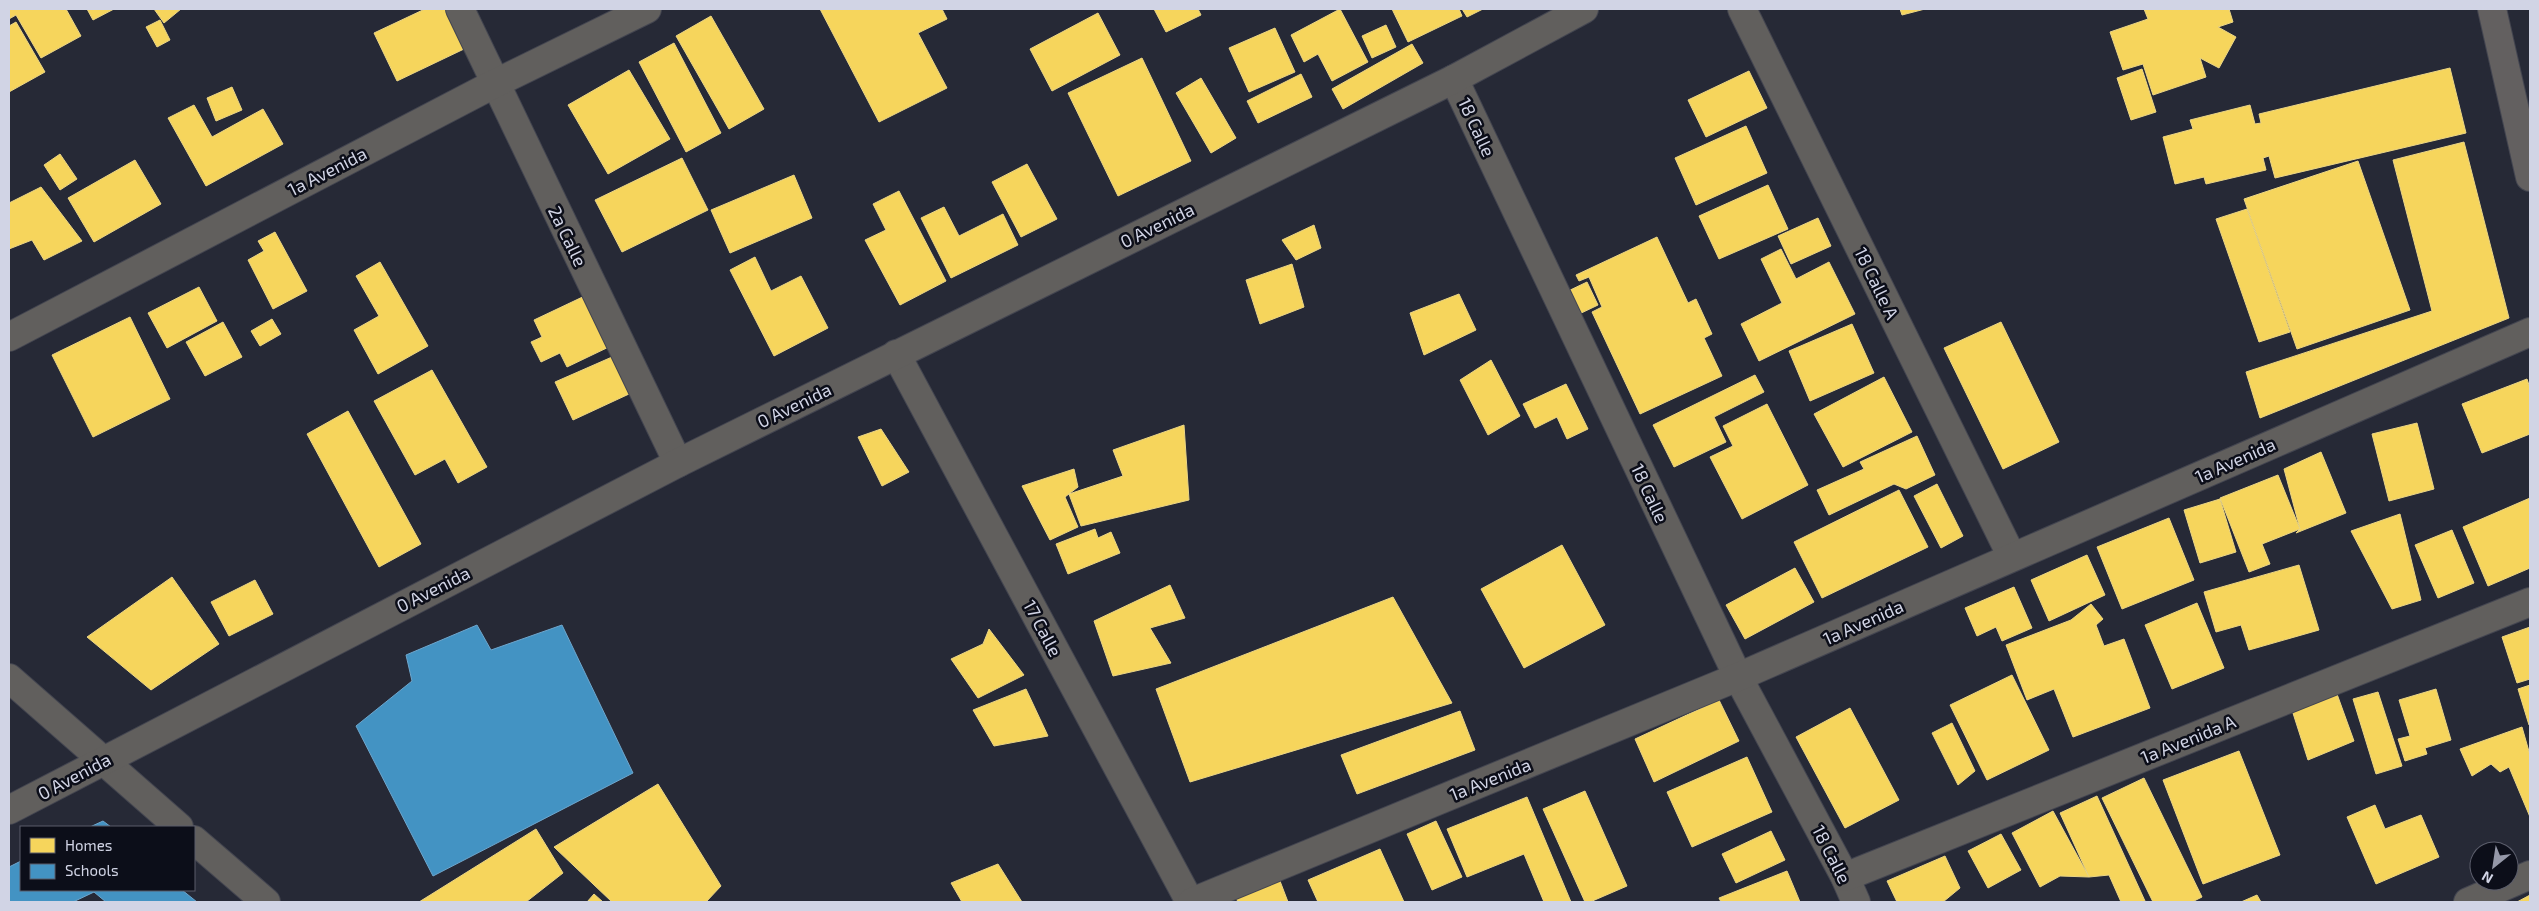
<svg xmlns="http://www.w3.org/2000/svg" width="2539" height="911" viewBox="0 0 2539 911" font-family="'Exo 2',sans-serif">
  <style>
    .homes { fill: #f6d55c; stroke: #ebd585 }
    .schools { fill: #4393c3; stroke: #6ea6cd }
    .lines { fill: none; stroke-linecap: round; stroke-linejoin: round }
    .minor-casing { stroke: #434550; stroke-width: 30 }
    .tertiary-casing { stroke: #434550; stroke-width: 30 }
    .secondary-casing { stroke: #434550; stroke-width: 30 }
    .minor { stroke: #615f5d; stroke-width: 28 }
    .tertiary { stroke: #615f5d; stroke-width: 28 }
    .secondary { stroke: #636060; stroke-width: 28 }
    .labels { text-anchor: middle; dominant-baseline: central; stroke-width: 5; stroke-linejoin: round; paint-order: stroke }
    .street-label { font-size: 18px; fill: #d1d4e5; stroke: #0c0e19 }
  </style>
  <rect width="100%" height="100%" fill="#262936"/>
  <g class="homes">
    <path d="M9,9H66L81,36L41,58L16,15L9,19Z"/>
    <path d="M87,9H114L93,20Z"/>
    <path d="M154,9H181L164,23Z"/>
    <path d="M425,9H445L464,49L397,81L374,33Z"/>
    <path d="M820,9H942L947,19L918,33L947,88L879,122Z"/>
    <path d="M1154,9H1198L1201,15L1166,32Z"/>
    <path d="M1340,9L1368,62L1332,81L1318,54L1304,62L1291,35Z"/>
    <path d="M1392,9H1459L1462,16L1408,42Z"/>
    <path d="M1462,9H1483L1467,17Z"/>
    <path d="M1900,9H1925L1902,15Z"/>
    <path d="M2144,9H2229L2233,22L2218,27L2236,37L2219,68L2200,58L2206,77L2153,95L2143,64L2123,70L2110,32L2148,19Z"/>
    <path d="M1098,13L1120,55L1052,91L1030,49Z"/>
    <path d="M711,16L764,109L729,129L676,36Z"/>
    <path d="M160,20L170,40L157,47L146,27Z"/>
    <path d="M16,22L45,72L9,92V26Z"/>
    <path d="M1386,25L1396,47L1372,58L1362,36Z"/>
    <path d="M1275,28L1295,72L1249,92L1229,48Z"/>
    <path d="M674,43L721,133L686,152L639,62Z"/>
    <path d="M1412,44L1423,63L1343,109L1332,89Z"/>
    <path d="M1142,58L1191,161L1118,196L1068,93Z"/>
    <path d="M2450,68L2466,133L2275,178L2269,156L2263,158L2266,170L2206,184L2204,177L2175,184L2163,137L2193,129L2190,120L2250,105L2255,124L2261,123L2259,114Z"/>
    <path d="M2142,69L2156,112L2131,120L2117,78Z"/>
    <path d="M629,70L670,139L608,174L568,105Z"/>
    <path d="M1749,71L1767,108L1706,137L1688,100Z"/>
    <path d="M1301,74L1312,97L1258,123L1247,101Z"/>
    <path d="M1201,78L1236,138L1211,153L1176,93Z"/>
    <path d="M232,87L242,110L216,121L207,98Z"/>
    <path d="M194,105L212,137L263,109L283,144L206,186L168,118Z"/>
    <path d="M1746,126L1767,173L1696,205L1675,158Z"/>
    <path d="M2464,142L2509,318L2260,418L2246,372L2432,311L2393,160Z"/>
    <path d="M60,154L77,179L60,190L44,165Z"/>
    <path d="M682,158L708,210L622,252L595,200Z"/>
    <path d="M135,160L161,204L94,242L68,198Z"/>
    <path d="M2358,161L2410,310L2297,349L2244,199Z"/>
    <path d="M1027,164L1057,219L1021,237L992,182Z"/>
    <path d="M794,175L812,218L730,253L711,210Z"/>
    <path d="M1768,185L1788,229L1719,259L1699,216Z"/>
    <path d="M41,187L82,241L44,260L32,240L9,249V203Z"/>
    <path d="M899,191L946,281L900,305L865,240L886,230L873,204Z"/>
    <path d="M944,207L959,236L1003,214L1018,245L951,278L921,218Z"/>
    <path d="M2247,209L2290,332L2259,342L2216,219Z"/>
    <path d="M1818,218L1831,246L1791,264L1778,236Z"/>
    <path d="M1314,225L1321,248L1296,260L1282,240Z"/>
    <path d="M275,232L307,291L273,309L248,260L264,251L258,241Z"/>
    <path d="M1657,237L1688,303L1696,299L1712,334L1704,338L1722,376L1640,414L1592,312L1602,307L1589,277L1579,281L1576,275Z"/>
    <path d="M1781,249L1796,279L1829,262L1855,314L1759,361L1741,324L1782,303L1761,259Z"/>
    <path d="M755,257L771,291L801,276L828,328L774,356L730,270Z"/>
    <path d="M380,262L428,346L378,374L354,330L379,316L356,276Z"/>
    <path d="M1292,264L1304,307L1260,324L1246,280Z"/>
    <path d="M1587,282L1598,305L1575,316L1564,293Z"/>
    <path d="M199,287L217,321L167,348L148,313Z"/>
    <path d="M591,293L615,344L567,367L560,353L541,362L531,342L542,337L534,320Z"/>
    <path d="M1459,294L1476,330L1424,355L1410,313Z"/>
    <path d="M130,317L170,399L93,437L52,355Z"/>
    <path d="M272,319L281,334L260,346L251,331Z"/>
    <path d="M223,322L242,357L205,376L186,342Z"/>
    <path d="M2001,322L2059,442L2003,469L1944,348Z"/>
    <path d="M1852,324L1874,373L1810,401L1789,351Z"/>
    <path d="M612,357L629,394L573,420L555,382Z"/>
    <path d="M1491,360L1520,416L1488,435L1460,380Z"/>
    <path d="M432,370L487,467L458,483L445,459L415,475L374,401Z"/>
    <path d="M1755,375L1764,392L1714,417L1726,442L1674,467L1653,425Z"/>
    <path d="M1884,377L1912,432L1843,467L1814,414Z"/>
    <path d="M2527,379L2530,388V434L2482,453L2462,404Z"/>
    <path d="M1566,384L1588,429L1567,439L1557,417L1535,428L1523,404Z"/>
    <path d="M1767,404L1808,485L1742,519L1710,457L1733,446L1723,426Z"/>
    <path d="M348,411L421,544L379,567L307,434Z"/>
    <path d="M2417,423L2434,489L2389,501L2372,434Z"/>
    <path d="M1184,425L1189,500L1081,526L1069,494L1123,476L1113,450Z"/>
    <path d="M881,429L909,472L882,486L858,437Z"/>
    <path d="M1917,436L1935,475L1906,489L1894,484L1829,515L1817,490L1864,469L1860,462Z"/>
    <path d="M2321,452L2346,513L2296,533L2300,529L2284,469Z"/>
    <path d="M1074,469L1078,487L1065,497L1078,527L1050,540L1022,486Z"/>
    <path d="M2278,475L2300,529L2262,544L2270,564L2249,572L2220,498Z"/>
    <path d="M1937,484L1963,536L1941,548L1914,496Z"/>
    <path d="M1899,490L1928,547L1822,598L1794,542Z"/>
    <path d="M2530,498V568L2488,586L2463,527Z"/>
    <path d="M2220,499L2236,552L2200,563L2184,510Z"/>
    <path d="M2400,514L2421,600L2392,609L2351,531Z"/>
    <path d="M2169,518L2194,580L2122,609L2097,547Z"/>
    <path d="M1095,529L1098,538L1111,532L1120,553L1068,574L1056,544Z"/>
    <path d="M2452,530L2474,583L2438,598L2415,545Z"/>
    <path d="M1562,545L1605,625L1524,668L1481,589Z"/>
    <path d="M2087,555L2105,595L2049,621L2031,580Z"/>
    <path d="M2299,565L2319,630L2249,650L2241,625L2216,632L2204,592Z"/>
    <path d="M1795,568L1814,602L1745,639L1726,605Z"/>
    <path d="M172,577L219,644L151,690L87,637Z"/>
    <path d="M255,580L273,614L229,636L211,602Z"/>
    <path d="M1170,585L1185,618L1150,628L1171,663L1113,676L1094,621Z"/>
    <path d="M2014,587L2032,628L2002,641L1996,627L1977,636L1965,608Z"/>
    <path d="M1393,597L1452,703L1190,782L1156,689Z"/>
    <path d="M2197,603L2224,668L2172,689L2145,625Z"/>
    <path d="M2091,604L2103,619L2096,625L2104,646L2124,639L2150,708L2073,737L2054,689L2027,700L2006,645L2071,620Z"/>
    <path d="M2530,627V679L2517,683L2502,637Z"/>
    <path d="M989,629L1024,675L978,698L951,659L983,644Z"/>
    <path d="M2012,675L2049,750L1987,780L1950,705Z"/>
    <path d="M2530,685V725H2529L2518,689Z"/>
    <path d="M1026,689L1048,736L994,746L973,710Z"/>
    <path d="M2436,689L2451,740L2425,748L2427,754L2405,761L2398,739L2410,736L2399,700Z"/>
    <path d="M2378,692L2402,766L2376,774L2353,699Z"/>
    <path d="M2337,694L2354,741L2308,760L2292,710Z"/>
    <path d="M1719,700L1739,741L1654,782L1635,739Z"/>
    <path d="M1850,708L1899,800L1845,828L1796,737Z"/>
    <path d="M1460,711L1475,750L1357,794L1341,755Z"/>
    <path d="M1952,723L1975,771L1958,785L1932,733Z"/>
    <path d="M2522,727L2530,755V817L2509,767L2500,772L2491,764L2472,776L2460,749Z"/>
    <path d="M2239,751L2280,855L2203,884L2163,780Z"/>
    <path d="M1747,757L1772,812L1692,847L1667,792Z"/>
    <path d="M2144,778L2202,897L2192,902H2153L2102,798Z"/>
    <path d="M658,784L721,886L706,902H612L554,847Z"/>
    <path d="M1585,791L1627,886L1590,902H1585L1543,809Z"/>
    <path d="M2097,796L2145,901L2144,902H2121L2109,875L2089,877L2060,813Z"/>
    <path d="M1527,797L1571,902H1544L1524,854L1467,877L1447,829Z"/>
    <path d="M2375,805L2385,829L2421,815L2439,857L2376,884L2347,817Z"/>
    <path d="M2053,811L2089,877L2060,876L2040,887L2012,833Z"/>
    <path d="M1436,821L1462,877L1432,890L1407,834Z"/>
    <path d="M536,829L563,873L526,902H419Z"/>
    <path d="M1771,831L1785,860L1736,883L1722,854Z"/>
    <path d="M2001,834L2021,870L1988,888L1968,851Z"/>
    <path d="M1380,849L1404,902H1318L1308,880Z"/>
    <path d="M1945,856L1960,888L1943,902H1897L1887,881Z"/>
    <path d="M998,864L1022,902H962L951,883Z"/>
    <path d="M1787,871L1800,902H1721L1719,898Z"/>
    <path d="M1280,881L1288,902H1238L1236,898Z"/>
    <path d="M594,894L603,902H587Z"/>
    <path d="M2257,895L2261,902H2241Z"/>
    <path d="M2530,895V902H2517Z"/>
  </g>
  <g class="schools">
    <path d="M477,625L491,650L562,625L633,773L433,876L356,726L412,681L406,655Z"/>
    <path d="M103,821L111,827H90Z"/>
    <path d="M21,861V890H182L197,902H106L94,892L73,902H9V867Z"/>
  </g>
  <g class="lines">
    <g class="minor-casing">
      <g id="minor">
        <path d="M460,9L678,463"/>
        <path d="M1742,9L2012,557"/>
        <path d="M1454,79L1738,677L1845,877L1856,902"/>
        <path d="M9,337L494,84L647,9"/>
        <path d="M896,354L1190,902"/>
        <path d="M1845,877L2530,602"/>
        <path d="M1192,902L1738,677L2530,332"/>
        <path d="M2468,902L2530,875"/>
      </g>
    </g>
    <g class="tertiary-casing">
      <g id="tertiary">
        <path d="M9,678L179,827"/>
        <path d="M9,810L678,463L1454,79L1584,9"/>
        <path d="M194,840L266,902"/>
      </g>
    </g>
    <g class="secondary-casing">
      <path id="secondary" d="M2492,9L2530,177"/>
    </g>
    <use href="#minor" class="minor"/>
    <use href="#tertiary" class="tertiary"/>
    <use href="#secondary" class="secondary"/>
  </g>
  <g class="labels">
    <g class="street-label">
      <text transform="translate(1477 127) rotate(65)">18 Calle</text>
      <text transform="translate(327 171) rotate(-27)">1a Avenida</text>
      <text transform="translate(1157 225) rotate(-26)">0 Avenida</text>
      <text transform="translate(568 236) rotate(64)">2a Calle</text>
      <text transform="translate(1877 283) rotate(64)">18 Calle A</text>
      <text transform="translate(794 405) rotate(-26)">0 Avenida</text>
      <text transform="translate(2235 460) rotate(-24)">1a Avenida</text>
      <text transform="translate(1650 493) rotate(65)">18 Calle</text>
      <text transform="translate(433 589) rotate(-27)">0 Avenida</text>
      <text transform="translate(1863 622) rotate(-24)">1a Avenida</text>
      <text transform="translate(1043 628) rotate(62)">17 Calle</text>
      <text transform="translate(2188 739) rotate(-22)">1a Avenida A</text>
      <text transform="translate(74 776) rotate(-28)">0 Avenida</text>
      <text transform="translate(1490 779) rotate(-22)">1a Avenida</text>
      <text transform="translate(1832 854) rotate(63)">18 Calle</text>
    </g>
  </g>
  <rect width="2539" height="911" fill="none" stroke="#d1d4e5" stroke-width="20"/>
  <rect x="20" y="826" width="175" height="65" fill="#0c0e19" stroke="#5b5d6b"/>
  <rect x="30" y="838" width="25" height="15" fill="#f6d55c" stroke="#5b5d6b"/>
  <text x="65" y="851" font-size="15" fill="#d1d4e5">Homes</text>
  <rect x="30" y="864" width="25" height="15" fill="#4393c3" stroke="#5b5d6b"/>
  <text x="65" y="876" font-size="15" fill="#d1d4e5">Schools</text>
  <g transform="translate(2494 866) rotate(210)"><circle r="24" fill="#0c0e19" stroke="#5b5d6b"/>
  <path d="M0-4L9 19L0 12L-9 19Z" fill="#9598a8"/>
  <text y="-8" font-size="14" font-weight="bold" text-anchor="middle" fill="#d1d4e5">N</text>
  </g>
</svg>
